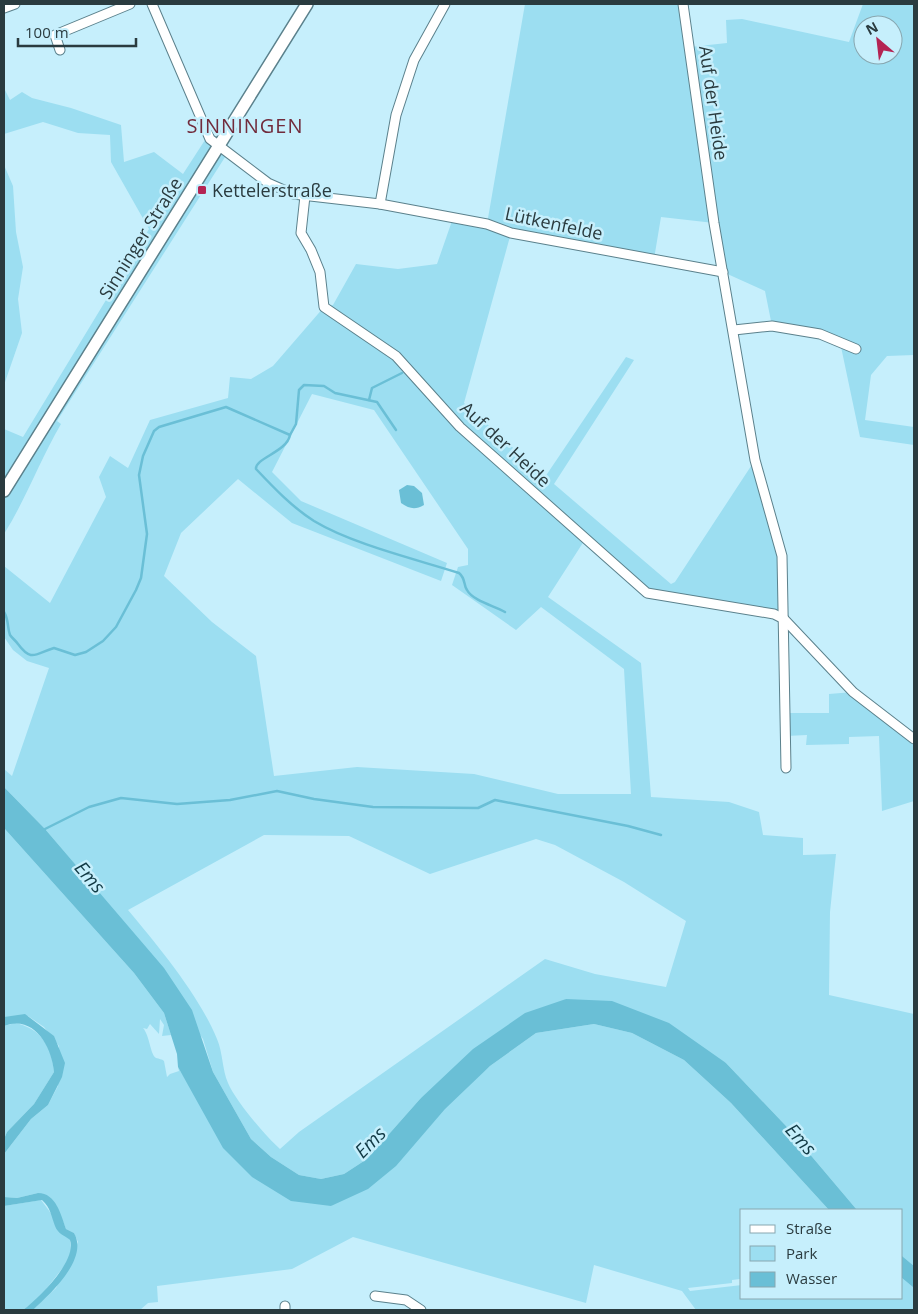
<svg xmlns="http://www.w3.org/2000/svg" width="918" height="1314" viewBox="0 0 918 1314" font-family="'Open Sans',sans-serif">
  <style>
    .green { fill: #9cdef1; fill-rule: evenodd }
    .water { fill: #6abfd6 }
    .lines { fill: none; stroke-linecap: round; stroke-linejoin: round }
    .stream { stroke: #6abfd6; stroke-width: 2.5 }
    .minor-casing { stroke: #5b818c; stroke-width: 11 }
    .major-casing { stroke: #5b818c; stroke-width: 14 }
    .minor { stroke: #fff; stroke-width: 9 }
    .major { stroke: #fff; stroke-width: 11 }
    .poi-dot { fill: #b42453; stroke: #c6effc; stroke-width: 2 }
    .labels { text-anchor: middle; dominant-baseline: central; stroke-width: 5; stroke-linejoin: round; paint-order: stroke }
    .street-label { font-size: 18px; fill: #2a3b3f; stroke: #c6effc }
    .poi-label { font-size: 18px; fill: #2a3b3f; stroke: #c6effc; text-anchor: start }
    .water-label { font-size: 19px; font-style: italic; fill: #113944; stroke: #c6effc }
    .quarter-label { font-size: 20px; letter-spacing: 1px; fill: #712b3c; stroke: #c6effc }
  </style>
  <rect width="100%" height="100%" fill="#c6effc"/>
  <g class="green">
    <path d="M525,4H683L690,47L727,43L726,20L742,19L849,42L863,4H914V355L887,356L871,375L865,420L914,427V445L860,437L840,342L772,326L765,291L723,272L714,223L661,217L654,259L511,233L464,403L545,477L626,357L634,360L554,484L671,584L675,582L755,460L782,556L784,619L647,593L586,538L548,597L641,663L651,797L729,802L759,812L763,835L803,838V855L836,854L830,912L829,995L914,1014V1266L902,1256V1210H857L786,1126L726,1063L566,999L420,1099L367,1159L344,1174L321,1179L299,1175L271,1157L251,1139L213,1072L203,1039L91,883L45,829L4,787V769L12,776L49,668L27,661L13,650L4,637V566L50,603L106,497L99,477L110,456L128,468L150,420L228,398L230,377L251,379L273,366L324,307L333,305L356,264L398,269L437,264L453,218L487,224ZM863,25H893V55H863ZM312,394L374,410L468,549V565L458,567L452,585L516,630L541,607L624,669L631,794H558L474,774L357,767L274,776L256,656L212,622L164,576L181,533L238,479L292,523L441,581L447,563L301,501L272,472ZM264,835L349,836L430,874L536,839L555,845L624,882L686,921L666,987L595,974L545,959L299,1132L280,1149C266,1137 235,1100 228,1083C222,1069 223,1053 217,1039C199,995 158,946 128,910Z"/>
    <path d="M4,88L10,100L22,92L32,98L71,108L121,125L124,162L154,152L183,174L205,140L210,139L227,154L57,421L61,424C40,460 26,499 4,534V416V429L23,437L149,229L111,162L110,135L78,133L43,122L4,134Z"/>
    <path d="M4,165L13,186L16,232L23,267L18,299L22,333L4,385Z"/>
    <path d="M853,692L914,739V801L882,811L879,736L849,737V744L806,745L807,735L786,736L785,713H829V694Z"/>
    <path d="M4,828L134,973L164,1013L171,1035L162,1036L164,1025L160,1019L159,1034L150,1024L147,1029L143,1028C150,1036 150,1054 156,1058C159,1059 162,1059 164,1061L167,1077L170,1074L179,1071L178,1067L199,1102L331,1206L490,1066L536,1033L594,1024L632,1033L684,1060L731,1103L829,1210H742V1282L740,1279L732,1280V1283L688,1288L690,1291L742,1285V1298H902V1278L914,1288V1310H696L682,1291L594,1265L586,1303L353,1237L292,1269L157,1286L158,1302L148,1303L140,1310H33L56,1288L78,1242L74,1233L66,1229L56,1205L38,1193L17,1198L4,1197V1154L31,1119L48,1105L58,1086L59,1046L44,1027L28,1016L4,1017Z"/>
    <path d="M15,1023C40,1028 52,1046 54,1072L34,1104L7,1132L4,1139V1026Z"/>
    <path d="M41,1200L53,1216L54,1223L70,1240L71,1250L68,1261L40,1297L23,1310H4V1206Z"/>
  </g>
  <g class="water">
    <path d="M407,485L414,486L422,493L424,505C415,510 410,509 401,503L399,490Z"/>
    <path d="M4,787L45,829L164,968L192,1010L213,1072L251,1139L271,1157L299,1175L321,1179L344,1174L367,1159L420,1099L473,1049L525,1013L566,999L612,1001L669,1023L726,1063L786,1126L857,1210H829L731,1103L684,1060L632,1033L594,1024L536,1033L490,1066L445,1109L396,1166L368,1189L331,1206L291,1201L252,1177L223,1148L178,1067L177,1054L164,1013L134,973L4,828Z"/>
    <path d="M25,1014L54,1036L65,1063L62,1077L48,1105L31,1119L4,1154V1139L7,1132L34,1104L54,1072C52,1047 34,1014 4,1026V1017Z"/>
    <path d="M38,1193C56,1193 61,1215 66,1229L74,1233C89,1259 50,1294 33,1310H23C39,1298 77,1261 70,1240C64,1235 58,1234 55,1226C51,1216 51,1208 42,1200L4,1206V1197L17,1198Z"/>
    <path d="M902,1256L914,1266V1288L902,1278Z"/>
  </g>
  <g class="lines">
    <g class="stream">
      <path d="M369,400L372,388L402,373"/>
      <path d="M290,435L296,424L299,390L304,385L324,386L335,393L377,402L396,430"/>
      <path d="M4,612C9,620 7,627 10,635C12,638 16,641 18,644C32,663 36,653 54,648L75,655L86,652L103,641L116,627L136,590L141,578L147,534L139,475L143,456L154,431L159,427L226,407L290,435C287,452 255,458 256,469C274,488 292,507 314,521C352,544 415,559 459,573C466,579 463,584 467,590C473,601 495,606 505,612"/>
      <path d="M45,829L89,807L121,798L177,804L230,800L277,791L314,799L373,807L478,808L495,800L628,826L661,835"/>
    </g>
    <g class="minor-casing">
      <g id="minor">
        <path d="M152,4L210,139L268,183L293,194L380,204L487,224L511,233L723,272"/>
        <path d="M683,4L714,223L755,460L782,556L786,768"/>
        <path d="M4,8L15,4"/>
        <path d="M60,50L55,35L130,4"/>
        <path d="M305,196L301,233L311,250L320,272L324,307L396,356L460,427L647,593L774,614L784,619L853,692L914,739"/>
        <path d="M380,204L396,115L414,60L445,4"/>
        <path d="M734,330L772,326L820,334L856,349"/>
        <path d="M375,1296L406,1300L421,1310"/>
        <path d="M285,1310V1306"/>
      </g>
    </g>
    <g class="major-casing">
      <path id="major" d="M4,491L307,4"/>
    </g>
    <use href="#minor" class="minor"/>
    <use href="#major" class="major"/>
  </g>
  <rect class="poi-dot" x="197" y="185" width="10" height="10" rx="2.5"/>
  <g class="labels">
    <g class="street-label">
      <text transform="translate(714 103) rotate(82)">Auf der Heide</text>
      <text transform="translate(554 223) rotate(12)">Lütkenfelde</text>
      <text transform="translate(140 238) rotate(-58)">Sinninger Straße</text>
      <text transform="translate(506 444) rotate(43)">Auf der Heide</text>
    </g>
    <g class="poi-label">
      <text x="212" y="190">Kettelerstraße</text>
    </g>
    <g class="water-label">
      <text transform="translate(90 877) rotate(49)">Ems</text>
      <text transform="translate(801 1139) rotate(48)">Ems</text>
      <text transform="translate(370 1142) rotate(-45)">Ems</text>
    </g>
    <g class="quarter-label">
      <text x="245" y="125">SINNINGEN</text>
    </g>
  </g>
  <rect width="918" height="1314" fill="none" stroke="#2a3b3f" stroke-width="10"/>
  <rect x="740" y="1209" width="162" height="90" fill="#c6effc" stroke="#88a7b0"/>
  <rect x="750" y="1225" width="25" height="8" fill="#ffffff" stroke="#88a7b0"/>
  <text x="786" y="1234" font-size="15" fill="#2a3b3f">Straße</text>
  <rect x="750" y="1246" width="25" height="15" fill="#9cdef1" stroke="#88a7b0"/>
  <text x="786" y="1259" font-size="15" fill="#2a3b3f">Park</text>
  <rect x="750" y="1272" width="25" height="15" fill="#6abfd6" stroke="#88a7b0"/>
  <text x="786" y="1284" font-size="15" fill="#2a3b3f">Wasser</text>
  <g transform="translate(878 40) rotate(332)"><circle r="24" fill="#c6effc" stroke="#88a7b0"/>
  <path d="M0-4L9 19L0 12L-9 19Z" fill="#b42453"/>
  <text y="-8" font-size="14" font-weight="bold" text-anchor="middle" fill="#2a3b3f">N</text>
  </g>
  <path d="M18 38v8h118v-8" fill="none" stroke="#2a3b3f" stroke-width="2.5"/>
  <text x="25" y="38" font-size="15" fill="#2a3b3f" stroke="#c6effc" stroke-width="4" paint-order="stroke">100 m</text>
</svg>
